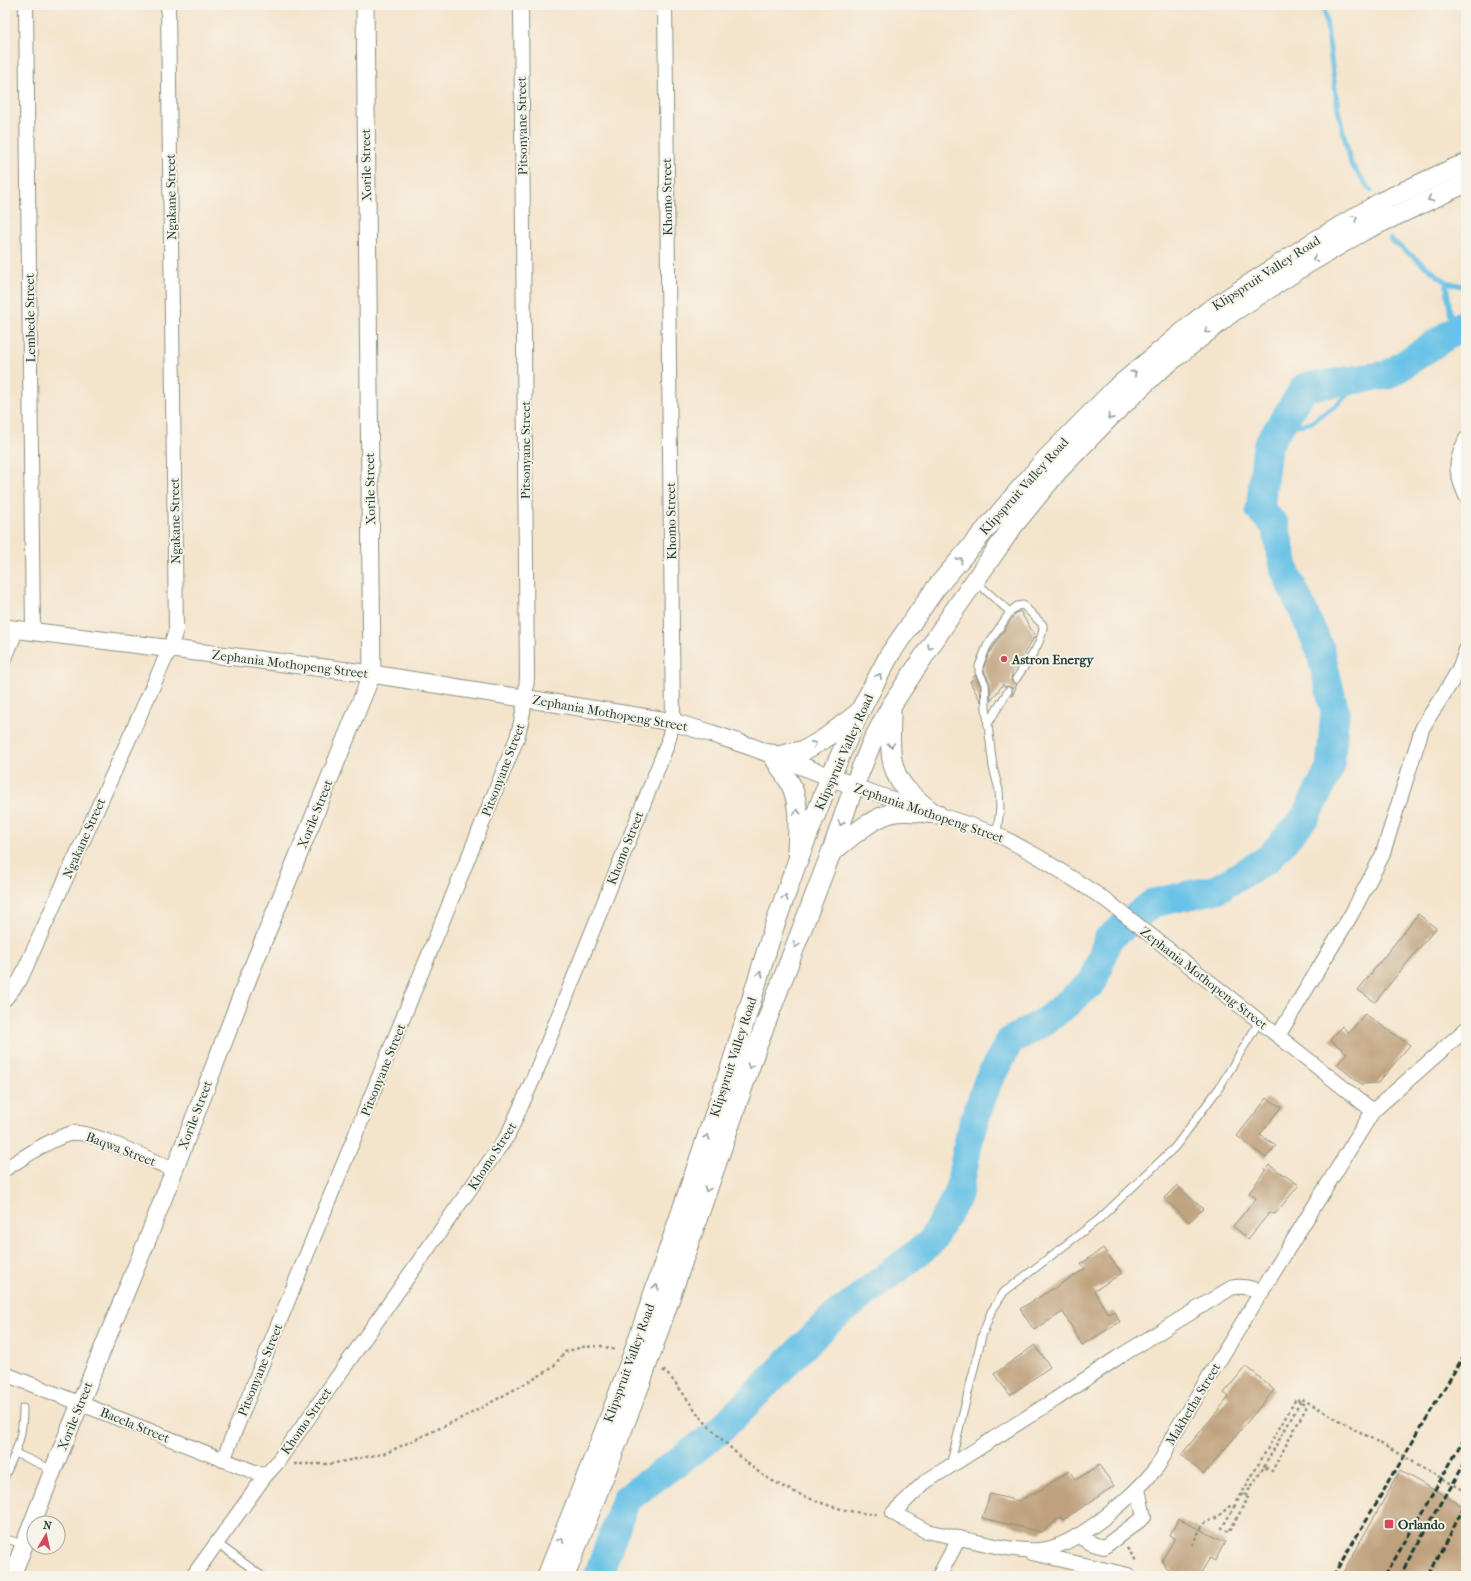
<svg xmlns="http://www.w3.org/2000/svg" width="1471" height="1581" viewBox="0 0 1471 1581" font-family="'IM FELL French Canon',serif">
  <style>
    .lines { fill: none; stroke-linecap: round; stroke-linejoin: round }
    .stream { stroke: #69c2e7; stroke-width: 5 }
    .river { stroke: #69c2e7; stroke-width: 29 }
    .building { fill: #bfa17d }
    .service-casing { stroke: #8a9080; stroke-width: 9 }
    .minor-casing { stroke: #8a9080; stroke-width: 16 }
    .tertiary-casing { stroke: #8a9080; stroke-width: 19 }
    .secondary-casing { stroke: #8a9080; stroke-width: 21 }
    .path { stroke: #8a9080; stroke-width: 2.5; stroke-dasharray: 3 3; stroke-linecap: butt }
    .service { stroke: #fff; stroke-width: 7 }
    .minor { stroke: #fff; stroke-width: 14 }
    .tertiary { stroke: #fff; stroke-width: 17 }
    .secondary { stroke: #fff; stroke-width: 19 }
    .rail { stroke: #1f3d34; stroke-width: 3; stroke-dasharray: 6 3; stroke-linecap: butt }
    .path-bridge { stroke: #8a9080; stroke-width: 2.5; stroke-dasharray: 3 3; stroke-linecap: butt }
    .oneway { stroke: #8f9e9a }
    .poi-dot { fill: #d1495b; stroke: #f7f3e8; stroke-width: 1.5 }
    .labels { text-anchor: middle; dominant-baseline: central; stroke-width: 4; stroke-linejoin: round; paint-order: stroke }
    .street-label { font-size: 13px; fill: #1f3d34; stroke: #f7f3e8 }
    .poi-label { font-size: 13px; font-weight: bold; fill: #1f3d34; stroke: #f7f3e8; text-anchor: start }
  </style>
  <rect width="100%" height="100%" fill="#f7f3e8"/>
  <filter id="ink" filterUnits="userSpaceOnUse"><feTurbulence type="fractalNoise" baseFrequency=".025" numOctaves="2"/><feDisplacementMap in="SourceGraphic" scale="8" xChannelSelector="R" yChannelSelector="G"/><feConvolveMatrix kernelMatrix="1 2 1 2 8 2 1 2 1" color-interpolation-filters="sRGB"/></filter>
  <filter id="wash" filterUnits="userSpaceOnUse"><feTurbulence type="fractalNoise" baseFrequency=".012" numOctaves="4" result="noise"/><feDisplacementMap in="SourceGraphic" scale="16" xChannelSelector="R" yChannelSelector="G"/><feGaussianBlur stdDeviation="0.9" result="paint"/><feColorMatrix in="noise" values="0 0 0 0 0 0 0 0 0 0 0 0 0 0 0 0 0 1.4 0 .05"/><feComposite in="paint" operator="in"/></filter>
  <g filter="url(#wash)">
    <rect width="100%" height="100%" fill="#f4e4cc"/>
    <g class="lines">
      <g class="stream">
        <path d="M1324,5L1338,110L1351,164L1371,191"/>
        <path d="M1390,239L1446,282L1466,287"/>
        <path d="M1446,282L1453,332"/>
        <path d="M1279,428L1310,423L1335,406L1365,378"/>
      </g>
      <path class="river" d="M598,1576L626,1499L717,1433L828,1322L930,1243L958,1195L971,1130L988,1081L1010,1041L1047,1020L1093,982L1108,939L1153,903L1217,889L1268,859L1306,816L1330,768L1335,712L1320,649L1285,571L1275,525L1260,510L1267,446L1305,387L1388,375L1466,323"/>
    </g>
    <g id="blocks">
      <g class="building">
        <path d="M1020,611L1035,636L1012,673L1011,681L1014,683L1017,684L1012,697V688L1008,686L1005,687L1003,684L991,701L990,683L984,671V667L989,653L1015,614Z"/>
        <path d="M975,675L980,685L981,702L970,682Z"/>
        <path d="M1418,914L1436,928L1375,1002L1358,990Z"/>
        <path d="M1365,1014L1410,1045L1378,1083L1361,1084L1337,1065L1347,1053L1330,1040L1342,1026L1349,1033Z"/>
        <path d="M1267,1098L1281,1107L1260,1135L1276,1145L1266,1158L1237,1136Z"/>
        <path d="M1269,1165L1299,1185L1275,1214L1270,1212L1248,1239L1233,1226L1256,1198L1249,1193Z"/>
        <path d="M1177,1185L1203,1209L1189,1222L1164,1198Z"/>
        <path d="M1103,1248L1122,1273L1094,1291L1108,1314L1114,1311L1120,1322L1082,1345L1063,1312L1034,1330L1020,1309L1085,1269L1081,1264Z"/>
        <path d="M1035,1345L1050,1367L1010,1395L994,1374Z"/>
        <path d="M1246,1366L1274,1390L1204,1474L1181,1455L1229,1397L1224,1393Z"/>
        <path d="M1099,1465L1114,1486L1063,1520L1061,1517L1041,1532L982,1518L990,1494L1019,1501L1042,1489L1069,1471L1076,1480Z"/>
        <path d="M1400,1471L1466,1508V1576H1341Z"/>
        <path d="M1178,1519L1225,1542L1215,1561L1210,1558L1199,1576H1181L1165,1567L1162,1560L1175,1538L1170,1535Z"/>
      </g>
    </g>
  </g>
  <g filter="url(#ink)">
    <use href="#blocks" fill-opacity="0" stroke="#8a9080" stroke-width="1"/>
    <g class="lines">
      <g class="service-casing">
        <g id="service">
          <path d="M976,582L1010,612L987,646L979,666V672L985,684L986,708L993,767L999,790L1000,807L997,834"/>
          <path d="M1010,612L1017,606L1023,605L1043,625C1044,642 1025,665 1016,679"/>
          <path d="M988,724L1008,691"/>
          <path d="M15,1453L53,1470"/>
          <path d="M950,1466L982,1336L991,1312L1004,1292L1098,1220L1175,1147L1219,1088L1259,1022"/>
          <path d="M5,1476C17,1449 23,1438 23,1408"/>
          <path d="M5,1539L24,1544"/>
          <path d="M217,1543L262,1576"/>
        </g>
      </g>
      <g class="minor-casing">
        <g id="minor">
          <path d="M26,5L33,631"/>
          <path d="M1466,439C1454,464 1455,471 1466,496"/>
          <path d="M5,658L17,629"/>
          <path d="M854,786L997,834L1039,857L1106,900L1373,1111"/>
          <path d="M5,999L20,980L170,648L176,630L168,5"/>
          <path d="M1278,1036L1351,915L1382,856L1422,729C1436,702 1458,679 1466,650"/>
          <path d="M5,1169C23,1158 53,1137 73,1133C90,1130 155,1162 174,1170"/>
          <path d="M5,1374L265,1476"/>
          <path d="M223,1460L517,738C523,717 526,698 527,677L521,5"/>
          <path d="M1078,1535C1086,1542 1094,1545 1104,1547L1144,1517L1138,1489"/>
          <path d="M959,1538L926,1531L893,1513L925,1482L1056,1399L1117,1358L1231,1288C1242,1285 1251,1288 1262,1292"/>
          <path d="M1032,1553L1128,1575L1129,1576"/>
          <path d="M193,1576L265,1476L276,1464L508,1135L534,1077L667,745L673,722L665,5"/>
          <path d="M939,1576L959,1538C985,1543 1013,1552 1040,1550C1076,1547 1135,1495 1157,1467C1164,1457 1169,1443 1175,1432L1373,1111L1466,1029"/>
        </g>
      </g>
      <g class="tertiary-casing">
        <g id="tertiary">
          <path d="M5,628L372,674L673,722L710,733L752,747L854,786"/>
          <path d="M12,1576L53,1470L148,1238L249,976L372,674L365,5"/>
        </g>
      </g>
      <g class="secondary-casing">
        <g id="secondary">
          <path d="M891,710C891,736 886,766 905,788C913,797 923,805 933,813"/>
          <path d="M772,754C778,765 787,776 792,787C800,807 798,828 797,850"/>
          <path d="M778,756L805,750L824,739L858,713"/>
          <path d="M831,853C848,839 873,816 896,812C909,810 924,813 937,814"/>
          <path d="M547,1576L611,1414L634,1351L731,1066L773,930L796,865L830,778L860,711L890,654L935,589L1043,462L1115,389L1207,312L1312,243L1383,201L1452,169L1466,164"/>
          <path d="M565,1576L641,1382L757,1046L831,853L854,786L872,742L891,706L951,615L1013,526L1057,472L1107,420L1157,372L1231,313L1307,264L1363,231L1466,183"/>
        </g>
      </g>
      <g class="path">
        <path d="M663,1370C679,1384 689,1404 703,1420C719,1437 747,1465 766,1477C796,1495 844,1515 879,1514"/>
        <path d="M294,1464H330L386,1453L468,1415L539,1376L552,1368L565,1352L582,1347L601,1346L616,1350"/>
        <path d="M1234,1507L1296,1399L1307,1406L1272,1471L1264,1467L1245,1496"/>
        <path d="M1192,1545L1203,1524L1216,1518L1231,1505L1234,1507L1222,1528L1229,1532L1248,1498L1242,1494"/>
        <path d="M1127,1548L1137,1562"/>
      </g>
      <use href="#service" class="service"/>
      <use href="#minor" class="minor"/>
      <use href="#tertiary" class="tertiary"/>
      <use href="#secondary" class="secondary"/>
      <g class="rail">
        <path d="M1333,1576L1466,1352"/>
        <path d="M1385,1576L1466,1436"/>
        <path d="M1399,1576L1466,1461"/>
        <path d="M1429,1576L1466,1503"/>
      </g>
      <path class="path-bridge" d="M1264,1467L1302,1399L1466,1492"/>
    </g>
    <defs><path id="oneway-chevron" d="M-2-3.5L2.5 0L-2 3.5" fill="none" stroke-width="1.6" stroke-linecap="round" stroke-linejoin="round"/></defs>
    <g class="oneway">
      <use href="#oneway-chevron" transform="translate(1430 199) rotate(155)"/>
      <use href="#oneway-chevron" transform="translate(1355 218) rotate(-31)"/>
      <use href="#oneway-chevron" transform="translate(1315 259) rotate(149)"/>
      <use href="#oneway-chevron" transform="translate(1207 331) rotate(141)"/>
      <use href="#oneway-chevron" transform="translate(1134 373) rotate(-40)"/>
      <use href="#oneway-chevron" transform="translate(1110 417) rotate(136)"/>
      <use href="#oneway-chevron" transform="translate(960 560) rotate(-50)"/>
      <use href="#oneway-chevron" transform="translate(930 647) rotate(123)"/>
      <use href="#oneway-chevron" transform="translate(879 676) rotate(-62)"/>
      <use href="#oneway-chevron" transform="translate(814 744) rotate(-29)"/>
      <use href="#oneway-chevron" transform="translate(891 745) rotate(88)"/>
      <use href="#oneway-chevron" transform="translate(797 812) rotate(-95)"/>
      <use href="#oneway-chevron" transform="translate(841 823) rotate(109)"/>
      <use href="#oneway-chevron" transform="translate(785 898) rotate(-70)"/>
      <use href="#oneway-chevron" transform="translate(796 945) rotate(111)"/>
      <use href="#oneway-chevron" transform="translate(760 974) rotate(-73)"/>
      <use href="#oneway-chevron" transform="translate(750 1066) rotate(109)"/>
      <use href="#oneway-chevron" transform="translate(707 1137) rotate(-71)"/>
      <use href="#oneway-chevron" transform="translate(707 1189) rotate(110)"/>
      <use href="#oneway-chevron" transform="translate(656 1287) rotate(-72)"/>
      <use href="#oneway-chevron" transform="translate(561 1540) rotate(-68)"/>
    </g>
  </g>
  <g class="poi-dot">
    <circle cx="1004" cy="659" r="4"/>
    <rect x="1384" y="1519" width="10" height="10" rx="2"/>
  </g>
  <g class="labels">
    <g class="street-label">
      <text transform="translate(522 126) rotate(-91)">Pitsonyane Street</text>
      <text transform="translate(366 165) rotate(-91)">Xorile Street</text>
      <text transform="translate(171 197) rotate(-91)">Ngakane Street</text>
      <text transform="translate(667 197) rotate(-91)">Khomo Street</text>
      <text transform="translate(1266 273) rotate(-33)">Klipspruit Valley Road</text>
      <text transform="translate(30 318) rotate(-91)">Lembede Street</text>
      <text transform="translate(525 450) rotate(-90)">Pitsonyane Street</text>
      <text transform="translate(1024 486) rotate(-48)">Klipspruit Valley Road</text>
      <text transform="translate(370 489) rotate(-91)">Xorile Street</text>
      <text transform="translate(175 521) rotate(-91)">Ngakane Street</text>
      <text transform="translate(671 521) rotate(-91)">Khomo Street</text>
      <text transform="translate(290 664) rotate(7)">Zephania Mothopeng Street</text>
      <text transform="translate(610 713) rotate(10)">Zephania Mothopeng Street</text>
      <text transform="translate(844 752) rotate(-66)">Klipspruit Valley Road</text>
      <text transform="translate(503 770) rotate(-69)">Pitsonyane Street</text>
      <text transform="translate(929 813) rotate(19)">Zephania Mothopeng Street</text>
      <text transform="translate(315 814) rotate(-68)">Xorile Street</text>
      <text transform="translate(84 838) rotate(-66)">Ngakane Street</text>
      <text transform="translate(625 848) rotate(-68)">Khomo Street</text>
      <text transform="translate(1204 978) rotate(38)">Zephania Mothopeng Street</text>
      <text transform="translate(733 1057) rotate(-72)">Klipspruit Valley Road</text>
      <text transform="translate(383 1070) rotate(-68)">Pitsonyane Street</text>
      <text transform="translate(195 1115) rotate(-69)">Xorile Street</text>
      <text transform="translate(121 1149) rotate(21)">Baqwa Street</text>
      <text transform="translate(492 1156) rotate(-57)">Khomo Street</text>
      <text transform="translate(629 1363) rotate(-70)">Klipspruit Valley Road</text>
      <text transform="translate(260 1370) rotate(-68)">Pitsonyane Street</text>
      <text transform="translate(1193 1404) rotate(-59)">Makhetha Street</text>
      <text transform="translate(75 1416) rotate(-68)">Xorile Street</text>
      <text transform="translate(306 1421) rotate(-55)">Khomo Street</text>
      <text transform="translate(135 1425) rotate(22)">Bacela Street</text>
    </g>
    <g class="poi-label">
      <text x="1012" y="659">Astron Energy</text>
      <text x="1398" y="1524">Orlando</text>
    </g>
  </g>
  <rect width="1471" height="1581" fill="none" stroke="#f7f3e8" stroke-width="20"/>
  <g transform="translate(46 1535) rotate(9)"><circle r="19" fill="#f7f3e8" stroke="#a1aaa0"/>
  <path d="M0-3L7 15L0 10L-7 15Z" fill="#d1495b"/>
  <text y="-6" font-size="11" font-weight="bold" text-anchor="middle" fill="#1f3d34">N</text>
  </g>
</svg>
